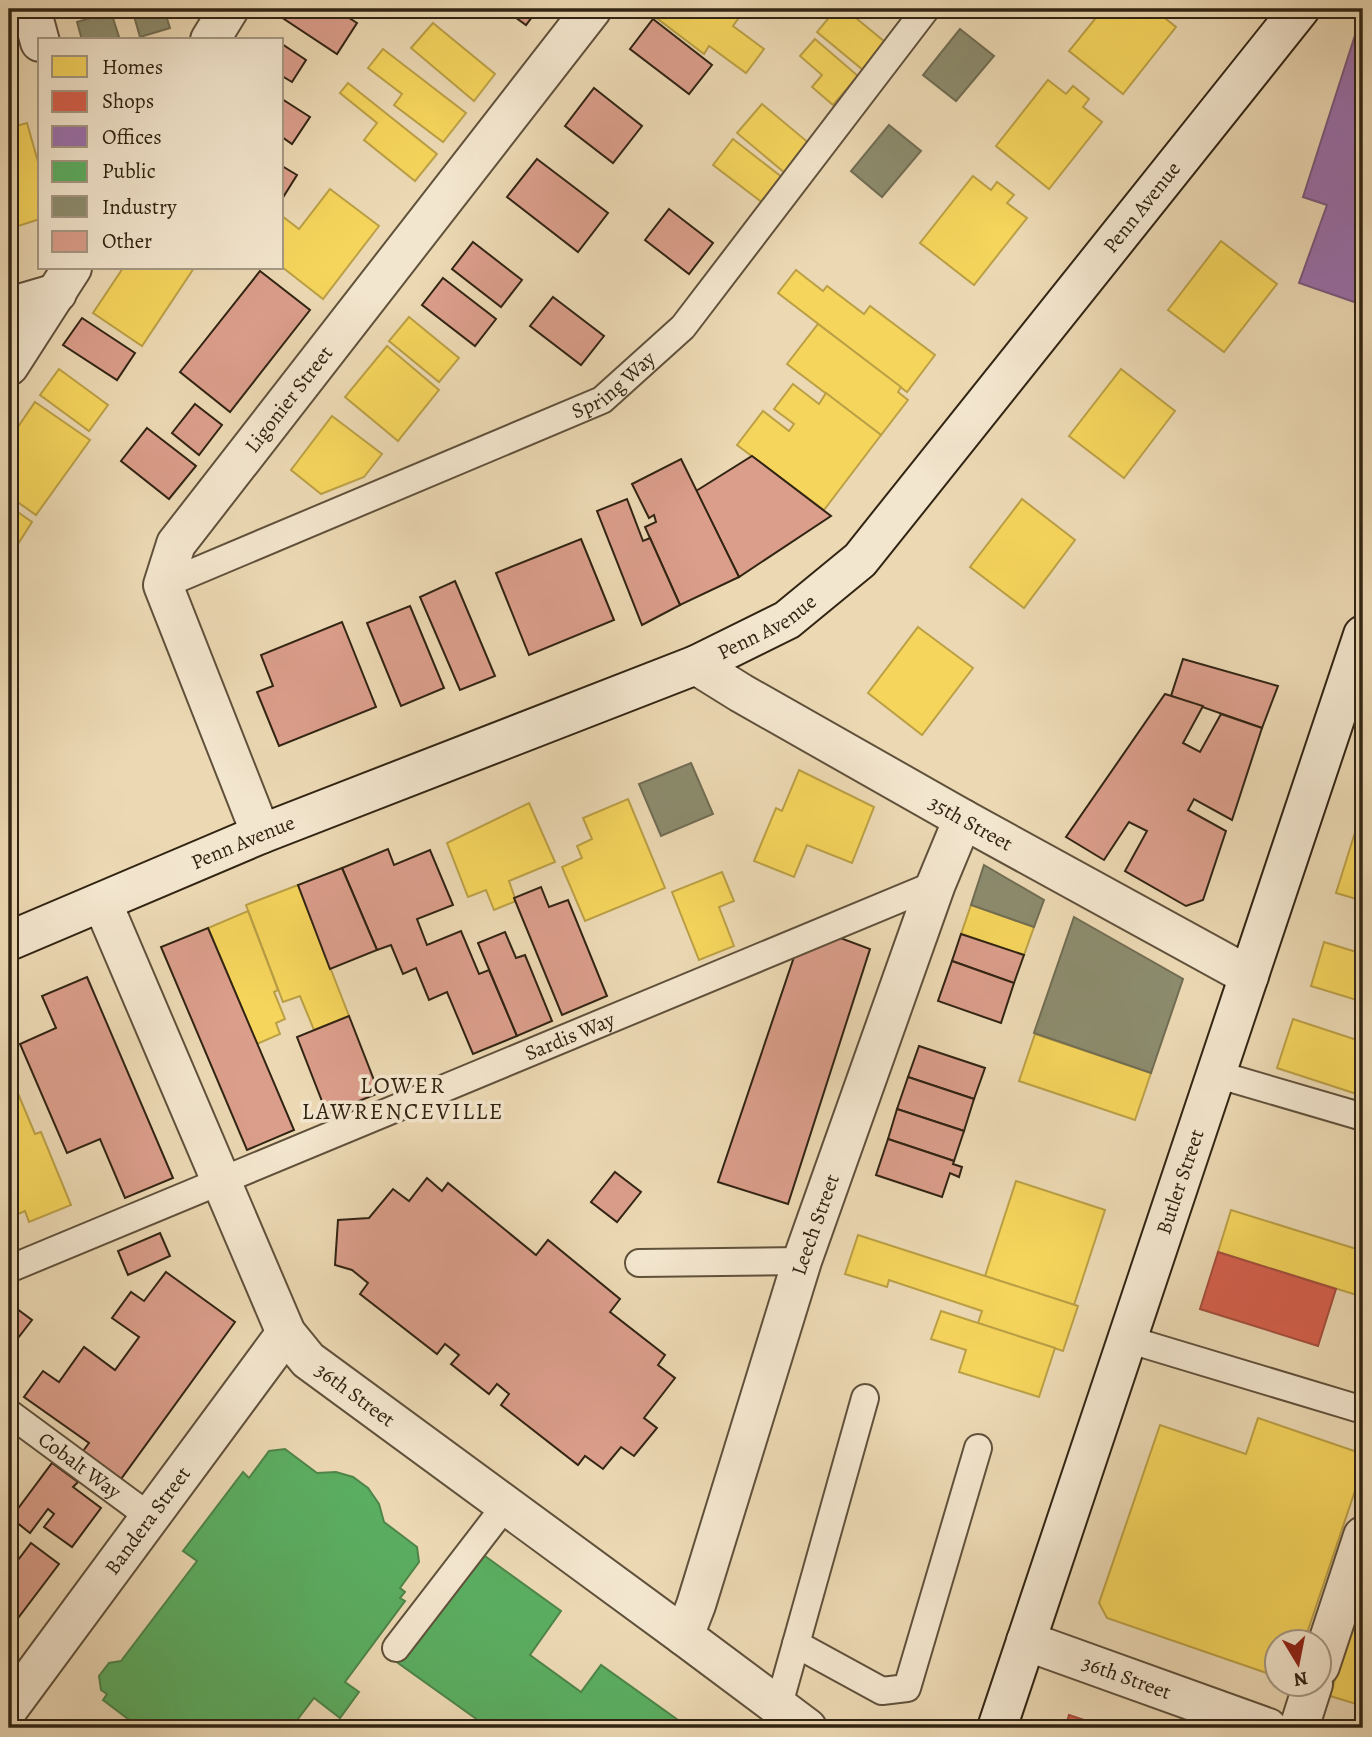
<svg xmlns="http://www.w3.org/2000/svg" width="1372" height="1737" viewBox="0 0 1372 1737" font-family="Alegreya,serif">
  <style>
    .homes { fill: #f6d55c; stroke: #bba046; stroke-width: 2 }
    .shops { fill: #d6604d; stroke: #a44e3c; stroke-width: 2 }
    .offices { fill: #9970ab; stroke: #7a597d; stroke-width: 2 }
    .public { fill: #5aae61; stroke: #4e854a; stroke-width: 2 }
    .industry { fill: #8c8c6e; stroke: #716d53; stroke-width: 2 }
    .building { fill: #db9e8b; stroke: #312413; stroke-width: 2 }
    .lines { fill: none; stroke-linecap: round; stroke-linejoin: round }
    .service-casing { stroke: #60513b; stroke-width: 30 }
    .minor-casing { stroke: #60513b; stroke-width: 42 }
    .secondary-casing { stroke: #312413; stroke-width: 42 }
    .service { stroke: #f3e6ce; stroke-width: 26 }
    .minor { stroke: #f3e6ce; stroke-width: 38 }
    .secondary { stroke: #f3e6ce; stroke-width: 38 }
    .labels { text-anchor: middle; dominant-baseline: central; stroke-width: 7; stroke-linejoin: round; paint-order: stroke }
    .street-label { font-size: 21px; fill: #312413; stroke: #f3e6ce }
    .neighbourhood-label { font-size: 23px; letter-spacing: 2px; fill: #312413; stroke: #f3e6ce }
  </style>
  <rect width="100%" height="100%" fill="#ecd9b4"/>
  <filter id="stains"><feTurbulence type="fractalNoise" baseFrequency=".00286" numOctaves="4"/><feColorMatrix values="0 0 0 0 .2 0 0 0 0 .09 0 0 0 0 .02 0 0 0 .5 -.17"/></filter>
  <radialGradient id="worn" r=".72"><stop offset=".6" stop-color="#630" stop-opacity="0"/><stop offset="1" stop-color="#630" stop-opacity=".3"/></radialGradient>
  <g class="homes">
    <path d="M653,9H745L733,26L764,49L746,73L709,46L704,54L650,13Z"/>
    <path d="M836,9H845L885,42L863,70L817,32Z"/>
    <path d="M1103,9H1158L1156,11L1176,27L1123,94L1069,51Z"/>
    <path d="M433,23L495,74L474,101L411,48Z"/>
    <path d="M815,39L858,76L833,105L812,87L822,75L800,56Z"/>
    <path d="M383,49L466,113L443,142L394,105L402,94L368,68Z"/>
    <path d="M1048,80L1066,94L1073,86L1089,99L1083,107L1102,122L1049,189L996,146Z"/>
    <path d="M348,83L437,154L415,181L364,140L377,123L340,93Z"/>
    <path d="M762,104L810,144L785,173L737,133Z"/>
    <path d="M27,123L40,169V219L9,229V153L14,151L9,128Z"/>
    <path d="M733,139L783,178L763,203L713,165Z"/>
    <path d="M973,176L991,190L997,182L1014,195L1007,203L1027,218L974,285L920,243Z"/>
    <path d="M330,189L379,226L323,299L282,267V216L299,229Z"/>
    <path d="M1221,241L1277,284L1224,352L1168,310Z"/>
    <path d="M123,268H194L142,346L93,313Z"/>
    <path d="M796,270L823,291L827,286L864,314L870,306L935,355L907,392L778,293Z"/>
    <path d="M409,317L459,358L439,382L389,341Z"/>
    <path d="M818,324L901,387L898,392L908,400L881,435L787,364Z"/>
    <path d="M387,346L439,390L398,441L345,397Z"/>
    <path d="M59,369L108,405L89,431L40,395Z"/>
    <path d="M1121,369L1175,411L1124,478L1069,436Z"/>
    <path d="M793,384L819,404L826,393L881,435L824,510L737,445L763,411L789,431L794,424L774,409Z"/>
    <path d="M35,402L90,440L36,515L9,496V440Z"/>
    <path d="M332,416L382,454L364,477L321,494L291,470Z"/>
    <path d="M1022,499L1075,540L1024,608L970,567Z"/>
    <path d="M9,506L32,522L9,558Z"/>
    <path d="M918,627L973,668L922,735L868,693Z"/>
    <path d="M799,770L874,807L852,863L807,845L794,877L754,861L776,808L782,811Z"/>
    <path d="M628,799L665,888L585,921L562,867L582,858L577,846L592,839L583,818Z"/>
    <path d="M529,803L555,862L509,881L516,901L494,910L486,890L468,897L447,843Z"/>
    <path d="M1363,807V901L1336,893Z"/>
    <path d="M722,872L734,901L719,907L734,946L699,960L672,892Z"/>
    <path d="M298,885L349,1016L314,1030L300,996L283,1002L246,905Z"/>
    <path d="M971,905L1034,927L1024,955L961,934Z"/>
    <path d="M248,911L278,990L274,992L285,1019L276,1023L280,1034L257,1044L208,928Z"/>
    <path d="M1324,942L1363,954V1002L1311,986Z"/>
    <path d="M1293,1019L1363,1042V1096L1277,1068Z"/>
    <path d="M1035,1034L1151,1073L1135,1120L1019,1081Z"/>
    <path d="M9,1072L35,1134L41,1132L71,1205L29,1222L25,1211L9,1218Z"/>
    <path d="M1016,1181L1105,1210L1074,1305L985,1276Z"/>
    <path d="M1231,1210L1363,1251V1297L1218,1252Z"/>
    <path d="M858,1235L1078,1306L1063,1351L978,1323L982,1311L889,1280L887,1287L845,1274Z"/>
    <path d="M941,1311L1055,1348L1039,1397L959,1372L966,1350L931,1339Z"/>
    <path d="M1258,1418L1363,1454V1467L1304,1642H1278V1677L1107,1618L1099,1603L1160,1425L1246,1454Z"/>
    <path d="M1352,1624L1363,1628V1706L1330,1696Z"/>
  </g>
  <g class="shops">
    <path d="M1218,1252L1336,1289L1318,1346L1200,1309Z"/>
    <path d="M1069,1715L1108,1728H1065Z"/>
  </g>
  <path class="offices" d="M1356,32L1363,35V305L1299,283L1327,205L1303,197Z"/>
  <g class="public">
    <path d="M285,1449L317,1473L336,1472L353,1477L368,1488L379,1504L384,1522L417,1547L419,1562L400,1588L405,1592L400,1598L405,1601L345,1682L359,1692L340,1718L314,1698L291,1728H151L144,1723L140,1728L103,1700L107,1694L101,1690L99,1676L109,1663L121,1661L197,1561L183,1551L243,1472L249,1478L269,1451Z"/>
    <path d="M478,1551L561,1611L530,1655L581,1692L601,1665L678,1720L672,1728H489L398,1663Z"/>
  </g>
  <g class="industry">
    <path d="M132,9H164L170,28L140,37Z"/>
    <path d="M111,12L120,40H82L77,22Z"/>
    <path d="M960,29L994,56L956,101L923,75Z"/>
    <path d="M889,125L921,151L882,197L851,171Z"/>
    <path d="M691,763L713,814L661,836L639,784Z"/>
    <path d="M984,865L1044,900L1034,927L971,905Z"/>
    <path d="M1074,917L1183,979L1151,1073L1034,1033Z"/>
  </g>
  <g class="building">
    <path d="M282,9H335L357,23L337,54L278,15Z"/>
    <path d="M504,9H538L526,25Z"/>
    <path d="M653,19L712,65L689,94L630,49Z"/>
    <path d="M282,44L306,60L292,82L282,76Z"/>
    <path d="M594,88L642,126L613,163L565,126Z"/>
    <path d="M282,99L310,117L292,144L282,137Z"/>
    <path d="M537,159L608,213L578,252L507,197Z"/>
    <path d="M282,166L297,175L282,199Z"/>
    <path d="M669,209L713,243L689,274L645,240Z"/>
    <path d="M473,242L522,280L501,307L452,269Z"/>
    <path d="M260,271L310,310L230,412L180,372Z"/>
    <path d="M443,278L496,319L475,346L422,305Z"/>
    <path d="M553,297L604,336L581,365L530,326Z"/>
    <path d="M82,318L135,353L117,380L63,345Z"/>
    <path d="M195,404L222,425L199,455L172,433Z"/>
    <path d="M147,428L196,466L169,499L121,461Z"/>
    <path d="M752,456L831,516L739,577L696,491Z"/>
    <path d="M681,459L739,577L680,605L645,527L656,522L654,515L649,518L632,484Z"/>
    <path d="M627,499L643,541L650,538L680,605L642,625L597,511Z"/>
    <path d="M581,539L614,620L529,655L496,573Z"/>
    <path d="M455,581L495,676L460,690L420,597Z"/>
    <path d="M410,606L444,688L401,706L367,623Z"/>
    <path d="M342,622L376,707L279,746L257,692L273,686L261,655Z"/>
    <path d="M1183,659L1278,686L1262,728L1171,696Z"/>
    <path d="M1165,694L1203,706L1183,743L1200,752L1221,714L1262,728L1232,820L1194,799L1188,810L1226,831L1203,900L1186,906L1125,871L1147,831L1129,822L1104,860L1066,837Z"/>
    <path d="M388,849L394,865L430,850L453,905L417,919L427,945L461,931L479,974L489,970L517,1036L473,1054L447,992L429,1000L416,968L403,974L391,945L377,950L342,868Z"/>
    <path d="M342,868L377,950L330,969L298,885Z"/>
    <path d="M541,887L549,907L568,900L607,996L562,1015L514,898Z"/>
    <path d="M208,928L294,1130L247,1150L161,947Z"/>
    <path d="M505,932L516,958L525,955L552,1021L517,1036L478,943Z"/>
    <path d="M961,934L1024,955L1014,983L952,961Z"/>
    <path d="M835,936L870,949L788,1204L718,1182L795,954Z"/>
    <path d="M952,961L1014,983L1001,1023L938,1001Z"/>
    <path d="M87,977L173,1178L125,1198L100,1139L67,1153L20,1044L56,1028L42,996Z"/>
    <path d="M349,1016L379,1093L327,1114L297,1037Z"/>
    <path d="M919,1046L985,1068L974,1099L908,1077Z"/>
    <path d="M908,1077L974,1099L964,1131L897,1109Z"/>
    <path d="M897,1109L964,1131L954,1161L888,1139Z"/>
    <path d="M888,1139L954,1161L953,1164L962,1167L959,1177L950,1173L942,1197L876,1175Z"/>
    <path d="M615,1172L641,1192L617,1222L591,1202Z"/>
    <path d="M427,1178L442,1191L448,1183L536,1255L548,1240L620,1299L610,1312L665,1355L658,1365L675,1378L644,1418L657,1428L634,1456L621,1447L603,1469L585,1456L578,1465L501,1405L509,1394L497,1384L489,1394L451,1364L459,1355L445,1344L437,1354L360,1294L368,1283L352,1270L335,1265L338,1220L369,1218L393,1189L409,1201Z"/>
    <path d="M160,1233L170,1256L128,1275L118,1251Z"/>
    <path d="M166,1272L235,1322L121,1479L83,1451L89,1443L24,1397L43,1371L59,1382L84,1347L115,1370L139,1337L112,1318L131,1292L144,1301Z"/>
    <path d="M9,1303L32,1320L11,1347L9,1345Z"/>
    <path d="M52,1463L78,1482L73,1487L101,1508L72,1547L44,1527L54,1514L48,1509L30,1533L11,1518Z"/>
    <path d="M31,1543L59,1564L9,1630V1566L12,1568Z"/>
  </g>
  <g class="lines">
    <g class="service-casing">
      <g id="service">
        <path id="s1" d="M163,585L602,400L683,327L926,9"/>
        <path d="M1216,1074L1363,1117"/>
        <path d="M639,1263L802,1261"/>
        <path id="s2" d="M9,1269L936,884"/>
        <path d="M1127,1339L1363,1410"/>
        <path id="s3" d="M9,1413L150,1517"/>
        <path d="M796,1644L882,1691L907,1688L978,1448"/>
        <path d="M396,1648L506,1505"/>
        <path d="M778,1708L865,1398"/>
      </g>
    </g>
    <g class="minor-casing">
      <g id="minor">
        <path d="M31,9L40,42"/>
        <path d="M210,40L229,9"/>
        <path d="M9,307L57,293"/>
        <path d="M9,366L72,268"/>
        <path id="s4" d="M696,665L741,693L963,819L1249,976"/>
        <path id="s5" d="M261,834L163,585L176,544L592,9"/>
        <path id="s6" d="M102,902L286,1333L308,1360L684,1636L807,1728"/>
        <path id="s7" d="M684,1636L696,1605L802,1261L936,884L963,819"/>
        <path id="s8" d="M1026,1641L1268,1728"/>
        <path d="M1320,1666L1363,1536"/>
        <path id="s9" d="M9,1708L286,1333"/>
        <path d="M1299,1728L1313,1684"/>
      </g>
    </g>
    <g class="secondary-casing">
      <g id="secondary">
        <path id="s10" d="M9,941L261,834L696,665L787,620L860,560L1300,9"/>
        <path id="s11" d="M997,1728L1363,635"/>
      </g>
    </g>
    <use href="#service" class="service"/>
    <use href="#minor" class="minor"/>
    <use href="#secondary" class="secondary"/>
  </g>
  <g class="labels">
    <g class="street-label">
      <text stroke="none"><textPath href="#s10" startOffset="1388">Penn Avenue</textPath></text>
      <text stroke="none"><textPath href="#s1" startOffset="494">Spring Way</textPath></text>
      <text stroke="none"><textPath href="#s5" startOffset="494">Ligonier Street</textPath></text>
      <text stroke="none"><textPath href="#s10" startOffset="821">Penn Avenue</textPath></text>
      <text stroke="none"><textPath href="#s4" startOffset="317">35th Street</textPath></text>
      <text stroke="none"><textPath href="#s10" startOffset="254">Penn Avenue</textPath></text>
      <text stroke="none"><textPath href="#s2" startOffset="607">Sardis Way</textPath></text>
      <text stroke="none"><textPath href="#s11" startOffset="576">Butler Street</textPath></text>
      <text stroke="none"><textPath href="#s7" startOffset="432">Leech Street</textPath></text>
      <text stroke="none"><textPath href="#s6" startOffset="562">36th Street</textPath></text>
      <text stroke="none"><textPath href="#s3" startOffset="88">Cobalt Way</textPath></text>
      <text stroke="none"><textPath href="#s9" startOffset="233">Bandera Street</textPath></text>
      <text stroke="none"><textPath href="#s8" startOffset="107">36th Street</textPath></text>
    </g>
    <g class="neighbourhood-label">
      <text x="403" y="1085">LOWER<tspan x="403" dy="26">LAWRENCEVILLE</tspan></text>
    </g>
  </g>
  <rect width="1372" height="1737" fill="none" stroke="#ecd9b4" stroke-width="35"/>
  <rect x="10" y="10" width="1351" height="1716" fill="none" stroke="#312413" stroke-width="3.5"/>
  <rect x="18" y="18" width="1337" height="1702" fill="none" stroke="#312413" stroke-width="2"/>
  <rect x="38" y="38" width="245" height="231" fill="#f3e6ce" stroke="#a59883" stroke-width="2"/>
  <rect x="52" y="56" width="35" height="21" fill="#f6d55c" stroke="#a59883" stroke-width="2"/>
  <text x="102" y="74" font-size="21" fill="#312413">Homes</text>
  <rect x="52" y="91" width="35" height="21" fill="#d6604d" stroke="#a59883" stroke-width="2"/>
  <text x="102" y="108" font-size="21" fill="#312413">Shops</text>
  <rect x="52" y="126" width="35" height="21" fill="#9970ab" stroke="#a59883" stroke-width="2"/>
  <text x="102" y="144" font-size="21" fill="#312413">Offices</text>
  <rect x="52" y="161" width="35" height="21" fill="#5aae61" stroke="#a59883" stroke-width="2"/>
  <text x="102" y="178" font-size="21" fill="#312413">Public</text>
  <rect x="52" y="196" width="35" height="21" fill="#8c8c6e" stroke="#a59883" stroke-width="2"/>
  <text x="102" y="214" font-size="21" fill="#312413">Industry</text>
  <rect x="52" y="231" width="35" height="21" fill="#db9e8b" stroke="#a59883" stroke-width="2"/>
  <text x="102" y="248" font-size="21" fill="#312413">Other</text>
  <g transform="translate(1298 1663) rotate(170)"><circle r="33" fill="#f3e6ce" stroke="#a59883" stroke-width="2"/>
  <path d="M0-5L12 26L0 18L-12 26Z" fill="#8f2418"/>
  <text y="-10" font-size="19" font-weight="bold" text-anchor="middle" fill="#312413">N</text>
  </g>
  <rect width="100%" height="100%" filter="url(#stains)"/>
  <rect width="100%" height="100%" fill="url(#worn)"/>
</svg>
